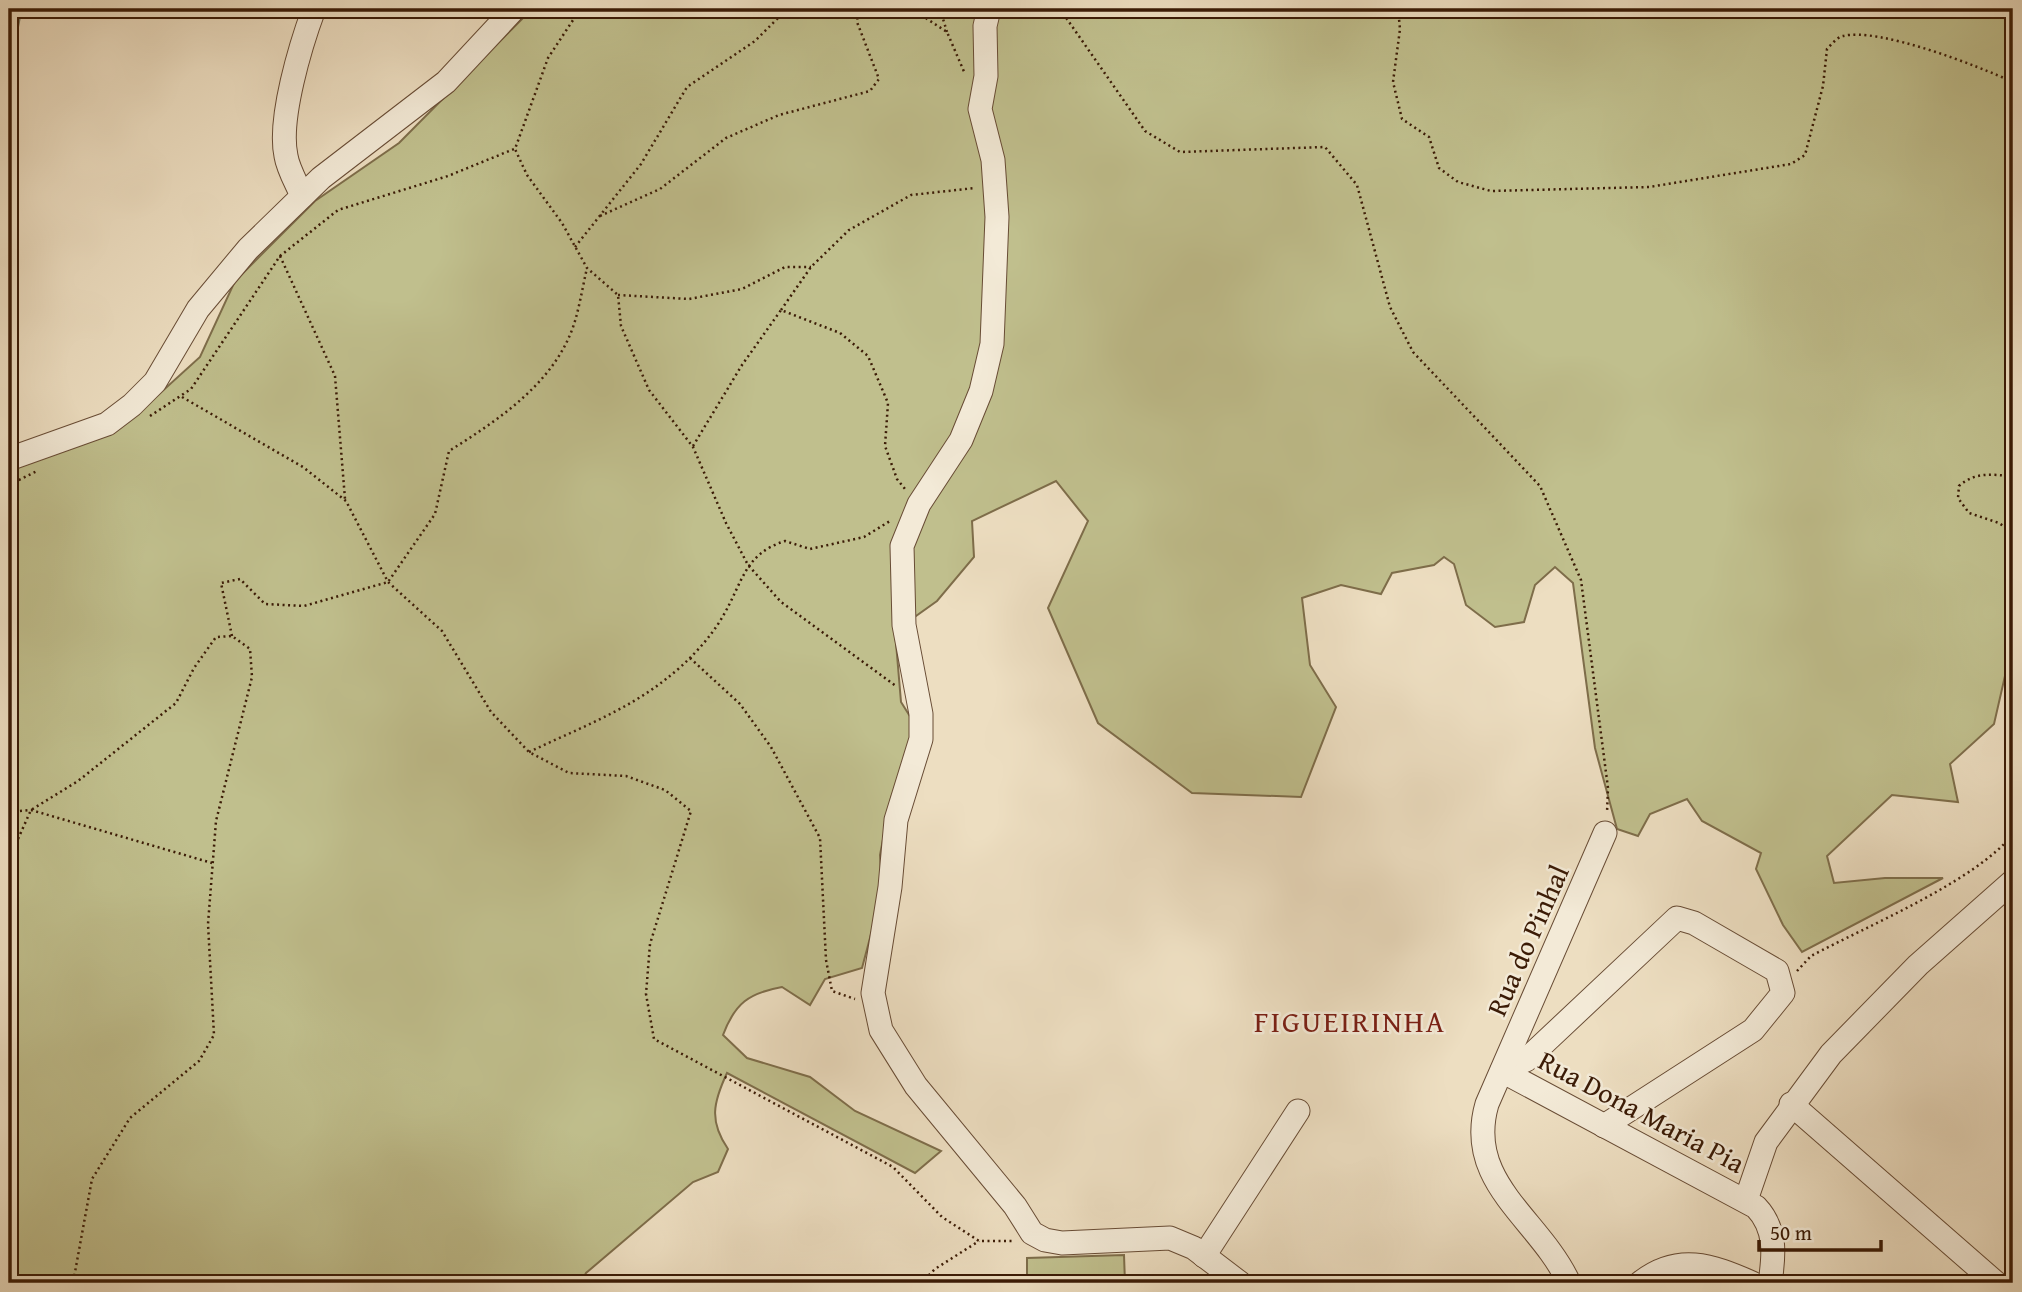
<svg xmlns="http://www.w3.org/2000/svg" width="2022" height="1292" viewBox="0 0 2022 1292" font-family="'Gentium Book Plus',serif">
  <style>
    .green { fill: #c0bf8d; stroke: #7e6d4a; stroke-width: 2 }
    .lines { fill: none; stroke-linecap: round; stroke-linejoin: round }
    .stream { stroke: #747c6b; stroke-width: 5 }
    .minor-casing { stroke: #684c35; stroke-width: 25 }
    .path { stroke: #3b1b06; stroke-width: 2.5; stroke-dasharray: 2 3.5; stroke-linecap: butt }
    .minor { stroke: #f3ead7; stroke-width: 23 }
    .labels { text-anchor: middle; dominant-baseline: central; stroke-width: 5; stroke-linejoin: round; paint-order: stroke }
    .street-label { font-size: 28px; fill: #3b1b06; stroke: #f3ead7 }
    .neighbourhood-label { font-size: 30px; letter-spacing: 2px; fill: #7a1f14; stroke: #f3ead7 }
  </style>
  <rect width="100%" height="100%" fill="#eddec1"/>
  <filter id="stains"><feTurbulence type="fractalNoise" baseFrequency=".00286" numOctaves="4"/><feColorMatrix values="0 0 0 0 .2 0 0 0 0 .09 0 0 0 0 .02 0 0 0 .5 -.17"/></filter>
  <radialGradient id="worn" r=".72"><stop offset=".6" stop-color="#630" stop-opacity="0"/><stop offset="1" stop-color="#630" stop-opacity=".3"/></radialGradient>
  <g class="green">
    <path d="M532,9H2013V641L1994,724L1950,764L1958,802L1892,795L1827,856L1834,883L1885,878H1943L1802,952L1783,925L1756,869L1761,853L1702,821L1687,799L1650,814L1638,836L1617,829L1595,748L1573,583L1555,567L1535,585L1524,622L1495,627L1466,605L1454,564L1444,557L1434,565L1392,573L1381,594L1341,585L1302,598L1310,665L1336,707L1301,797L1192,793L1098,723L1048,608L1088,521L1056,481L972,521L974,557L937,601L895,631L901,702L911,718L910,746L891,798L880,855L882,893L862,968L825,979L810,1005L782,987C749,993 735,1003 723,1035L747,1058L810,1077L855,1111L941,1151L915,1173L727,1073C713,1103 709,1121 728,1149L718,1172L693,1182L586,1273L581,1283H9V470L136,415L200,357L235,281L315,201L399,143Z"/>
    <path d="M1124,1255L1125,1283H1027V1258Z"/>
  </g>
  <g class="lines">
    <path class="stream" d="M9,65L20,9"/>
    <g class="minor-casing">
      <g id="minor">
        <path d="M989,9L985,26L986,76L980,109L993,160L997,217L992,344L981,391L961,440L919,504L902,546L904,625L921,714V739L896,820L890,887L873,993L881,1030L916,1086L1015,1206L1032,1233L1045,1240L1062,1243L1170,1238L1194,1248L1240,1283"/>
        <path d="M302,196C297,184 288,169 286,156C278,119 301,44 314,9"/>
        <path d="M9,459L107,424L132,405L155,382L198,309L248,249L321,178L446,82L514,9"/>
        <path d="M1502,1071L1526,1060L1677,918L1694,923L1777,971L1783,993L1753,1030L1604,1126"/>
        <path d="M1502,1071L1756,1207C1777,1229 1774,1256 1770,1283"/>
        <path d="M1791,1104L1996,1283"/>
        <path d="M1746,1200L1766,1142L1831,1054L1918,965L2013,881"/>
        <path d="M1204,1256L1298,1111"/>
        <path d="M1569,1283C1540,1219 1464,1183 1487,1104L1605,833"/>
        <path d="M1640,1283C1678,1253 1711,1265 1752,1283"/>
      </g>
    </g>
    <g class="path">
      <path d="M584,9L579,11L548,58L515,149L527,175L562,223L587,268L618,295L621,326L649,390L693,447L726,523L748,565L781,602L896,686"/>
      <path d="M728,9H761"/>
      <path d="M912,9L947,32L965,74"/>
      <path d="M940,9L947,32"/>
      <path d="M1060,9L1145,131L1180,152L1325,147L1357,185L1390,307L1413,352L1540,486L1581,580L1608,788L1607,813"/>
      <path d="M1398,9L1400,29L1393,82L1402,119L1429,137L1439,168L1458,182L1491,191L1649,187L1791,164L1805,155L1823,86L1827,49C1831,45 1837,37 1843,36C1879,27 1978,66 2013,82"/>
      <path d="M600,216L660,189L726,138L779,115L870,91L879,79L857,22L858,9"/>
      <path d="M575,247L641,164L687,87L755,41L787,9"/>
      <path d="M280,256L335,376L345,499"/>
      <path d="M618,295L689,299L742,289L785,267H811"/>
      <path d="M781,310L811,267L849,230L911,195L975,188"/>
      <path d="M182,397L303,467L346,501L388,582L442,631L491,712L529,752L569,773L626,776L665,790L691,811L650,944L646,994L654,1039L893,1167L942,1217L979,1241H1014"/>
      <path d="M150,416L191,389L280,256L338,210L448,176L514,149"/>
      <path d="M693,446L742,365L781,310L840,333L868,356L888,403L885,446L897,479L905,489"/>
      <path d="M2013,476C1992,475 1976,471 1959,486L1958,498L1969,513L1999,523L2013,533"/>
      <path d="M9,485L37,471"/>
      <path d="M232,636L221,583L240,579L265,604L304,606L388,582L435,514L449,451C500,419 557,381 575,321C580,304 583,285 587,268"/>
      <path d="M690,658L740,704L771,747L820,838L826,960L832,991L855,999"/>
      <path d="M529,752C575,730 626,711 666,679C687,663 710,639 723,616C743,582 744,554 785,541L810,549L864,537L890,521"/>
      <path d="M9,812L31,810L212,863"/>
      <path d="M9,859L31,810L78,781L176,703L194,668L216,637L232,636L250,649L252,677L216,821L208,924L214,1035L199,1061L130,1118L92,1179L73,1283"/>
      <path d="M1797,971L1811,956C1867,926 1976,881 2013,834"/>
      <path d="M921,1283L935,1269L979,1241"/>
    </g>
    <use href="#minor" class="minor"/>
  </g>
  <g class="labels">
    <g class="street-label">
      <text transform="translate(1527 940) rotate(-66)">Rua do Pinhal</text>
      <text transform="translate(1642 1111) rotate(28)">Rua Dona Maria Pia</text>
    </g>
    <g class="neighbourhood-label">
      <text x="1350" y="1021">FIGUEIRINHA</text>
    </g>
  </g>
  <rect width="2022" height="1292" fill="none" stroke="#eddec1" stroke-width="35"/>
  <rect x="10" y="10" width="2001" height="1271" fill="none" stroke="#3b1b06" stroke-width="3.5"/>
  <rect x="18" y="18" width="1987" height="1257" fill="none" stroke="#3b1b06" stroke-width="2"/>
  <path d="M1759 1240v10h122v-10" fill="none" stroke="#3b1b06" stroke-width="3.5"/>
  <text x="1770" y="1240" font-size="21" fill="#3b1b06" stroke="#f3ead7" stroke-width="5" paint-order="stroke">50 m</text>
  <rect width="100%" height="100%" filter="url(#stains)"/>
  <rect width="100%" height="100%" fill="url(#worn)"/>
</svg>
